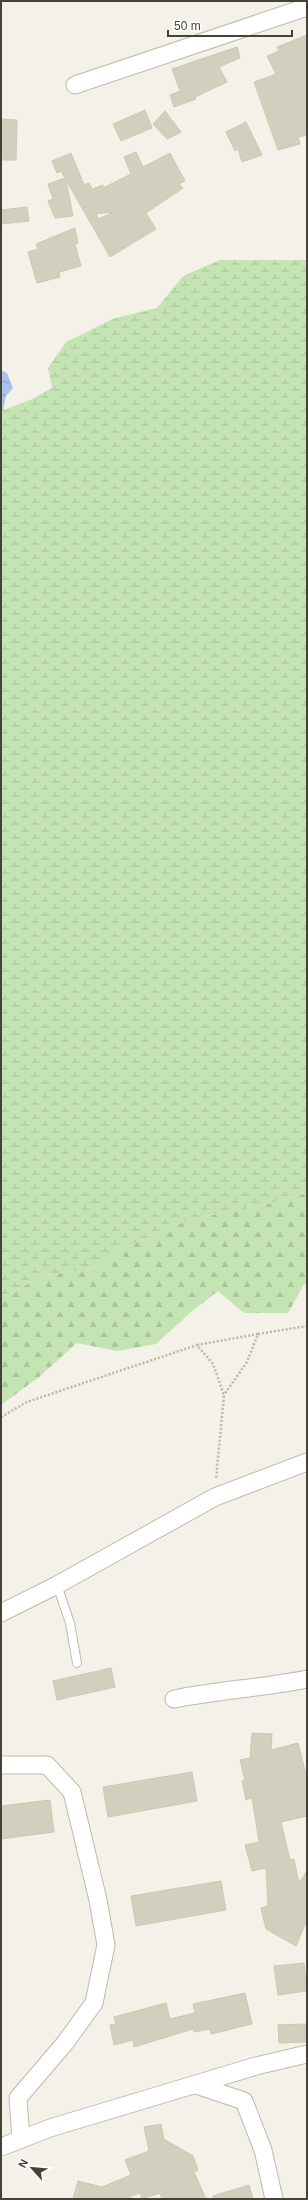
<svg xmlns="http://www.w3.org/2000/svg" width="308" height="2200" viewBox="0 0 308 2200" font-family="Helvetica,sans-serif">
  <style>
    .forest { fill: url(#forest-firs) }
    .wetland { fill: url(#wetland-marsh) }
    .water { fill: url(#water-ripples) }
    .building { fill: #d3cfbe; stroke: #cec8b2; fill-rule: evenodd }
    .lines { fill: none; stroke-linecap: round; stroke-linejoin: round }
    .service-casing { stroke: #bdbbab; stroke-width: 10 }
    .minor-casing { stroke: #bdbbab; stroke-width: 19 }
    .path { stroke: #beb99d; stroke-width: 2.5; stroke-dasharray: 2 2; stroke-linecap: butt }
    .service { stroke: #fff; stroke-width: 8 }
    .minor { stroke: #fff; stroke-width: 17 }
  </style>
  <defs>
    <pattern id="forest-firs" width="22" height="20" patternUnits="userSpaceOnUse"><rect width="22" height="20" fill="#c5e4b4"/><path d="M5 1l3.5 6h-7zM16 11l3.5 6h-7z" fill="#abc59b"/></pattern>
    <pattern id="wetland-marsh" width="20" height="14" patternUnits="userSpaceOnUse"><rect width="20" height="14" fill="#c5e4b4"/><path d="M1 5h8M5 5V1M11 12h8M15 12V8" fill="none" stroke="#abc59b"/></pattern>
    <pattern id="water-ripples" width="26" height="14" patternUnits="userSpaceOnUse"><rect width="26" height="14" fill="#a9c3eb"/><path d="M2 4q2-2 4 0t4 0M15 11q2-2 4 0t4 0" fill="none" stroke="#8ba0bf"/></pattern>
  </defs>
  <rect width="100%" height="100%" fill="#f3f1e8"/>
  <path class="forest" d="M307,1193V1285L304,1284L288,1313H244L218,1291L191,1312L156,1344L117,1351L77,1343L39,1377L1,1405V1298L45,1275L93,1269L123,1248L191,1219L260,1206Z"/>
  <path class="wetland" d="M220,260H307V1193L260,1206L191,1219L123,1248L93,1269L45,1275L1,1298V411L30,400L52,388L48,368L66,342L115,318L157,308L183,276Z"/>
  <path class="water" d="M1,370L7,373L13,388L6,396L3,410L1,411Z"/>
  <g class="building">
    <path d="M307,35V135L298,137L300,144L278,150L254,82L276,74L267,56L279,51L277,47Z"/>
    <path d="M237,47L240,58L219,67L227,82L195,97L196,99L174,107L170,95L180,91L172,69Z"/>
    <path d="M145,110L152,128L121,141L113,124Z"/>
    <path d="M165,111L181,132L167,139L153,124Z"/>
    <path d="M1,119L17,120L16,160H1Z"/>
    <path d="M246,122L262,155L242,162L238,149L235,151L226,132Z"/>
    <path d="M136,152L143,167L170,153L185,181L179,184L183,188L146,213L156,229L110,257L66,180L73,216L55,218L48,201L53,199L48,184L65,178L61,171L57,173L52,161L71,153L84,185L89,183L92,189L103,185V188L131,174L124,157ZM114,212L98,219L96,214Z"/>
    <path d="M27,207L29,221L1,224V210Z"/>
    <path d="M75,228L78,243L75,244L81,266L59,272L60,277L37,283L28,252L38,249L36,244Z"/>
    <path d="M111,1668L115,1687L57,1700L53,1681Z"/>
    <path d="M252,1733L272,1734L271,1750L298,1743L307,1778V1816L281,1822L290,1860L294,1859L299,1883L307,1871V1920L296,1946L266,1929L261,1908L268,1906L266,1868L252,1871L245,1845L259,1842L252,1798L246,1800L242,1781L245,1780L240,1760L250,1758Z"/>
    <path d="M192,1772L197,1801L108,1817L103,1787Z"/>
    <path d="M50,1800L54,1832L1,1839V1806Z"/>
    <path d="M221,1881L226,1910L136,1926L131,1896Z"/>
    <path d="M304,1963L307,1991L278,1995L274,1966Z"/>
    <path d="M245,1993L252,2024L211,2034L210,2029L194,2032L193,2029L134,2047L133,2040L114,2045L110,2025L116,2024L114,2017L166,2003L170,2019L195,2013L193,2004Z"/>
    <path d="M306,2024V2042L279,2043L278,2025Z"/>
    <path d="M161,2124L164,2139L193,2156L198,2170L194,2172L206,2199H162L160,2193L142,2199L140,2193L131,2196V2199H73L78,2181L102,2187L131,2175L125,2160L149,2151L144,2127Z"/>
    <path d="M249,2185L253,2199H213V2196Z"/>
  </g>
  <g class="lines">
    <g class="service-casing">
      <path id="service" d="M57,1585L70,1623L77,1663"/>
    </g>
    <g class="minor-casing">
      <g id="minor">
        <path d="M75,85L307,7"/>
        <path d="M1,1613L57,1585L215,1497L307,1462"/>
        <path d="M174,1699C218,1690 263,1688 307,1679"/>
        <path d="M1,1765H47L72,1792L98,1900L106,1945L94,2003L65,2043L18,2098L21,2139"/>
        <path d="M196,2085L244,2101L263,2150L274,2199"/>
        <path d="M1,2147L50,2128L256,2066L307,2054"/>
      </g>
    </g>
    <g class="path">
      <path d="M258,1334L307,1326"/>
      <path d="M197,1345L258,1334L247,1362L224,1395"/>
      <path d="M1,1417L27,1402L197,1345L213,1364L224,1395L216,1479"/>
    </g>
    <use href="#service" class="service"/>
    <use href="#minor" class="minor"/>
  </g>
  <rect width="308" height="2200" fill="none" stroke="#454337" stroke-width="4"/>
  <g transform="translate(32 2168) rotate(297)" stroke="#ffffff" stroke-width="3" paint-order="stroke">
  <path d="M0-3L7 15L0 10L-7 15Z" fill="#454337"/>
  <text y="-6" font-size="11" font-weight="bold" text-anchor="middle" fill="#454337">N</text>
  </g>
  <path d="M168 30v6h124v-6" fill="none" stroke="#454337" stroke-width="2"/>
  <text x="174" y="30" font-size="12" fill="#454337" stroke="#ffffff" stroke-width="3" paint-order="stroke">50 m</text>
</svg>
